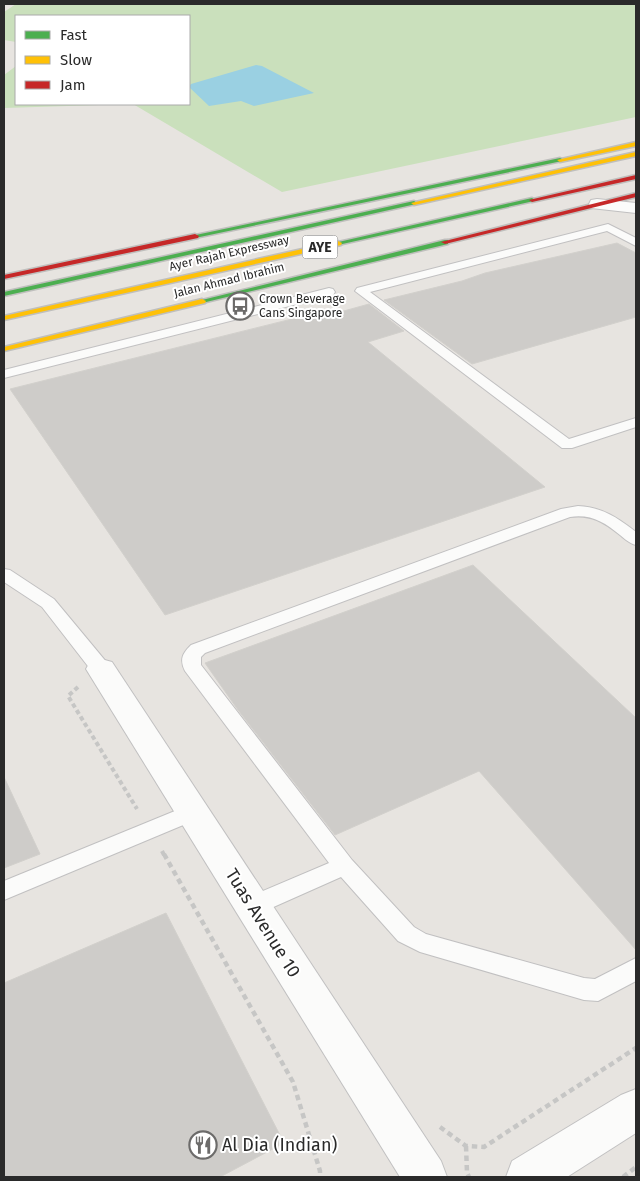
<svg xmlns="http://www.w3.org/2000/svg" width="640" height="1181" viewBox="0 0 640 1181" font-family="'Fira Sans',sans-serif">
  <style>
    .green { fill: #cae0bc }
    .water { fill: #9ad0e2 }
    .building { fill: #ceccc9; stroke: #d2d0cc }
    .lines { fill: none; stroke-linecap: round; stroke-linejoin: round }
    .lane-casing { stroke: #c1c0c1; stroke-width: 2 }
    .street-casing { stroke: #c1c0c1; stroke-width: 2 }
    .fast-casing { stroke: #bfbfbd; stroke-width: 3 }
    .slow-casing { stroke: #bfbfbd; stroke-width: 3 }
    .jam-casing { stroke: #bfbfbd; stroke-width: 3 }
    .path-far1 { stroke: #c6c6c5; stroke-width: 4; stroke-dasharray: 4.5 3; stroke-linecap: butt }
    .path { stroke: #c6c6c5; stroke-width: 4.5; stroke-dasharray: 5.5 4; stroke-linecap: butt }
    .lane { fill: #fbfbfa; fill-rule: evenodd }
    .street { fill: #fbfbfa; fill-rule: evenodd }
    .fast { fill: #4caf50; fill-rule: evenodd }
    .slow { fill: #ffc107; fill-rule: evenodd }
    .jam { fill: #c62828; fill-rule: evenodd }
    .labels { text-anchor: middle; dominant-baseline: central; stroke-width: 4; stroke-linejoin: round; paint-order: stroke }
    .far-street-label { font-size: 12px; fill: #2a2a2a; stroke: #fff }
    .far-poi-label { font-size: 12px; fill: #2a2a2a; stroke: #fff; text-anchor: start }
    .shield { fill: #fff; stroke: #6a6a6a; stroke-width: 1 }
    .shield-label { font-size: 14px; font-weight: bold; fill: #2a2a2a }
    .near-street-label { font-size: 18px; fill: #2a2a2a; stroke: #fff }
    .near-poi-label { font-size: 18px; fill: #2a2a2a; stroke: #fff; text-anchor: start }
  </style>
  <rect width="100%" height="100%" fill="#e7e4e0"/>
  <g class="green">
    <path d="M16,4H636V117L282,192L133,104H189V16H16V42L4,40V12Z"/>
    <path d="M16,66V104H132L4,108V75Z"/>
  </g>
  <path class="water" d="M256,65L262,66L314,93L254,106L241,101L209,106L189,87L191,84Z"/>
  <g class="building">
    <path d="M617,243L636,253V317L472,364L384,300L462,281L485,273Z"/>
    <path d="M369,304L404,331L368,342L545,487L165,615L10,389L328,310L333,314Z"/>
    <path d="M473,565L636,718V950L479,771L335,835L238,710L205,663Z"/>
    <path d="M4,777L40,854L4,868Z"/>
    <path d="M166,913L284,1143L220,1177H4V983Z"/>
  </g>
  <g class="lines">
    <g class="lane-casing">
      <g id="lane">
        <path d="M608,224L636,238V246L607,231L370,292L569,439L636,418V427L572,448H562L355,291L357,288Z"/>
        <path d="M329,288L333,289L335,292L333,295L4,378V370Z"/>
        <path d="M578,506C602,507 618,518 636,532V545C629,543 625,539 620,535C604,522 591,514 570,517L205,653L201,657V665L352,860L414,927L426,934L584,978L595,979L636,958V981L598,1001L584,1000L420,952L398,941L341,877L260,913L252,916L244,913L240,906L244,899L329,863L185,671C179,659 183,653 191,645L561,509Z"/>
        <path d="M4,569L10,570L54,599L108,664L110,669L108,674L101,675L94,674L42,607L4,582Z"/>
        <path d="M192,804L200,806L203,812L200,818L4,900V881Z"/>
      </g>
    </g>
    <g class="street-casing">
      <g id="street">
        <path d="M597,199L636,203V213L591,208L589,204L591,200Z"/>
        <path d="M101,659L112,662L441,1161L447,1177H400L86,669L90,662Z"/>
        <path d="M636,1089V1133L567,1177H506L512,1161L621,1095Z"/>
      </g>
    </g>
    <g class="fast-casing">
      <g id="fast">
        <path d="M560,158L562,159V161L195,238L191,236Z"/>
        <path d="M532,198L535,200L534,201L338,245L334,243Z"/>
        <path d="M414,201L417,203L416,204L4,296V292Z"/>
        <path d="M445,240H448V244L202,303L198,301Z"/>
      </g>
    </g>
    <g class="slow-casing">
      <g id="slow">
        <path d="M636,142V146L560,162L557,160Z"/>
        <path d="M636,152V156L414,205L411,203Z"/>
        <path d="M338,241L342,243L341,245L4,320V316Z"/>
        <path d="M202,299L206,301L205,303L4,351V347Z"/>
      </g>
    </g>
    <g class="jam-casing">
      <g id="jam">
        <path d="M636,175V179L532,202L529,200Z"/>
        <path d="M636,193V197L445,244L441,242Z"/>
        <path d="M195,234L199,236L198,238L4,279V275Z"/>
      </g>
    </g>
    <g class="path-far1">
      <path d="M78,687L68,696L137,809"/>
      <path d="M162,851L164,855"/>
    </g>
    <g class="path">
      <path d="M164,854L293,1082L320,1171V1177"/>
      <path d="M440,1127L466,1146L484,1147L636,1048"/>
      <path d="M466,1146L467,1173L469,1177"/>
      <path d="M623,1177L636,1167"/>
    </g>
    <use href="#lane" class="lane"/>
    <use href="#street" class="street"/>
    <use href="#fast" class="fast"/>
    <use href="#slow" class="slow"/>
    <use href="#jam" class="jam"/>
  </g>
  <defs>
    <g id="bus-ring" transform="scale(1.4375)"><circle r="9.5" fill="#fff" stroke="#6c6b6a" stroke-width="1.5"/><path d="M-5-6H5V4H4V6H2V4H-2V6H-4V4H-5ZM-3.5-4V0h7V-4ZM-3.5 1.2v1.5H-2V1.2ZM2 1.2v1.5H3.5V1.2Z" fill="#6c6b6a"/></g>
    <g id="restaurant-ring" transform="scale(1.4375)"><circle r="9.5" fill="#fff" stroke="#6c6b6a" stroke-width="1.5"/><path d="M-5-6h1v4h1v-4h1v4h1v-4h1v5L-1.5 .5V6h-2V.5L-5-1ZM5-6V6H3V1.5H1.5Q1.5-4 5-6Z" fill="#6c6b6a"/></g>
  </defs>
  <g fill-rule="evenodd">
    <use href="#bus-ring" x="240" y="306"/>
    <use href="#restaurant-ring" x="203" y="1145"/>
  </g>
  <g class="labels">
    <g class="far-street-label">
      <text transform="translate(229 253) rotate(-13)">Ayer Rajah Expressway</text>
      <text transform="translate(229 280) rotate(-14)">Jalan Ahmad Ibrahim</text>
    </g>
    <g class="far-poi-label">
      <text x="259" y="299">Crown Beverage<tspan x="259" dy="14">Cans Singapore</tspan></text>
    </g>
    <rect class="shield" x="302.5" y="235.5" width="35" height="23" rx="4"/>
    <g class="shield-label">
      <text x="320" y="247">AYE</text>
    </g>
    <g class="near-street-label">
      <text transform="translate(263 923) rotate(58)">Tuas Avenue 10</text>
    </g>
    <g class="near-poi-label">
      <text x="222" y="1145">Al Dia (Indian)</text>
    </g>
  </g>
  <rect width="640" height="1181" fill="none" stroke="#2a2a2a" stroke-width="10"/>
  <rect x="15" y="15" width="175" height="90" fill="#ffffff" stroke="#aaaaaa"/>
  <rect x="25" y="31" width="25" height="8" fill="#4caf50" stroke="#aaaaaa"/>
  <text x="60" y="40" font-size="15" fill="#2a2a2a">Fast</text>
  <rect x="25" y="56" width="25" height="8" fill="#ffc107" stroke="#aaaaaa"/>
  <text x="60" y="65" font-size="15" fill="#2a2a2a">Slow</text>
  <rect x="25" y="81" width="25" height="8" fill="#c62828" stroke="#aaaaaa"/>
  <text x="60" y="90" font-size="15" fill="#2a2a2a">Jam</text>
</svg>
